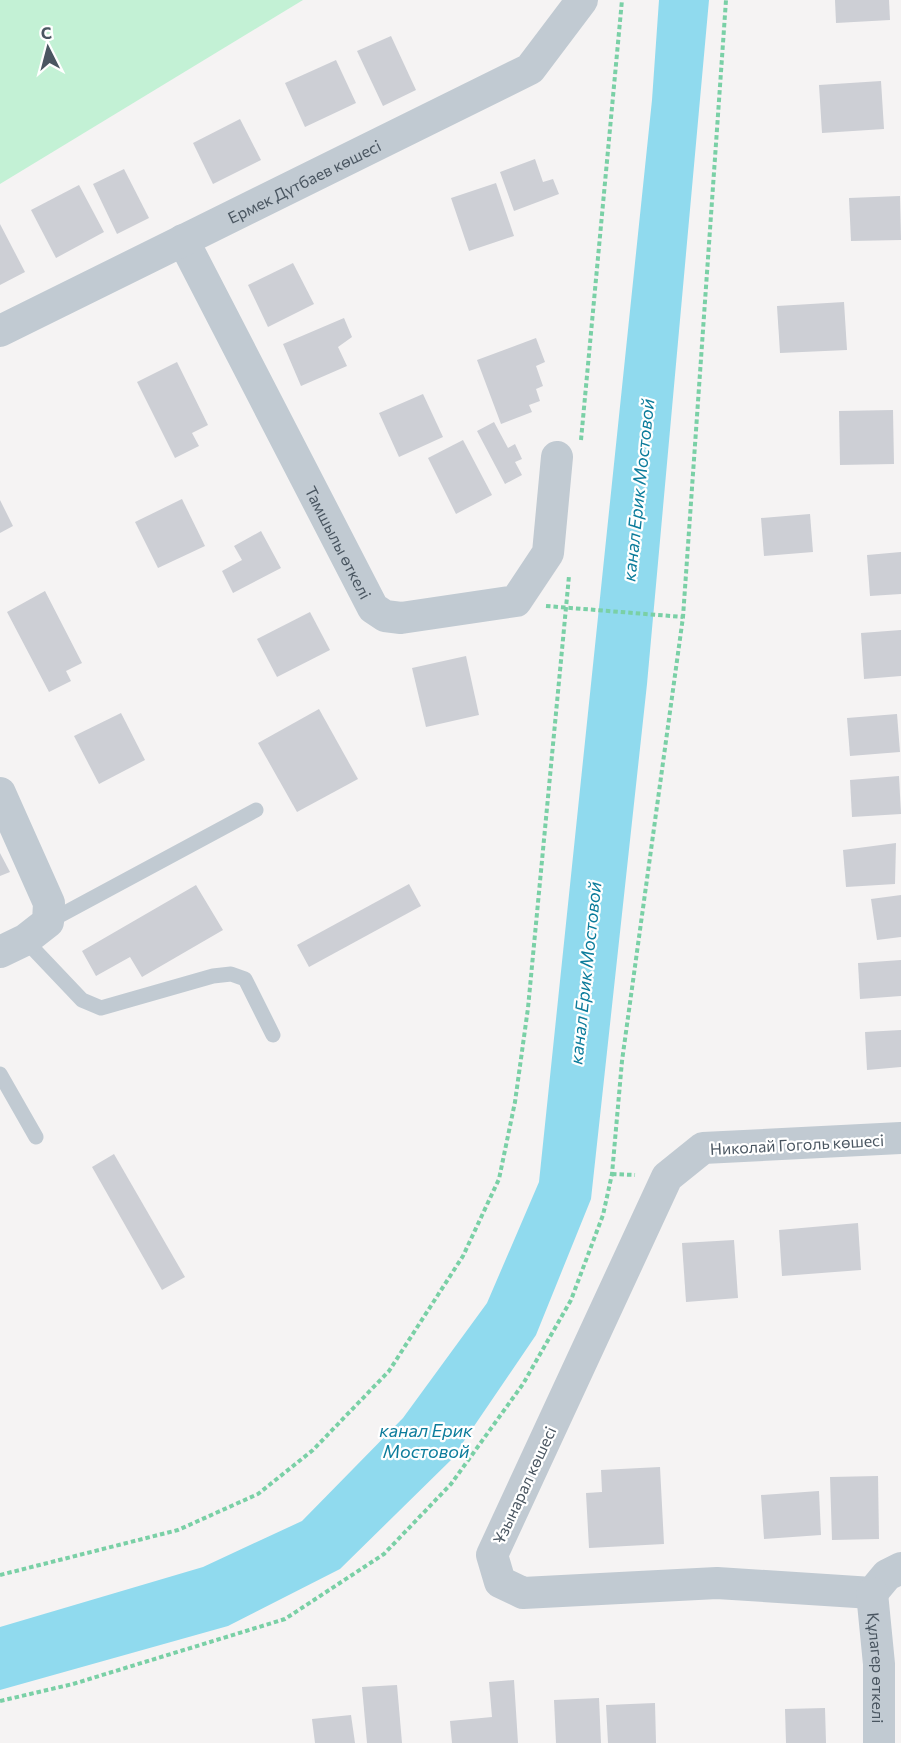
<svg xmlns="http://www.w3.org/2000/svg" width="901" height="1743" viewBox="0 0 901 1743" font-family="Commissioner,sans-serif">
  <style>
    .green { fill: #c3f1d5 }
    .water { fill: #90daee }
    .building { fill: #cdcfd5 }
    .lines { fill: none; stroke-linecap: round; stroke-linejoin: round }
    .path { stroke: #7ad0a6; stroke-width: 4; stroke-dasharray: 4.5 3; stroke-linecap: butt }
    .lane { stroke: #c1cad2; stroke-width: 15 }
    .street { stroke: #c1cad2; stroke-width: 32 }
    .labels { text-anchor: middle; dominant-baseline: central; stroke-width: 4.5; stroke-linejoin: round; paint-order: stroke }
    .street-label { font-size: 16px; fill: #4a5661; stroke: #fff }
    .water-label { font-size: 18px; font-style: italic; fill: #0c7c9b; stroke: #fff }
  </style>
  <rect width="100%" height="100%" fill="#f5f3f3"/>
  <path class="green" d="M0,0H303L0,184Z"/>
  <path class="water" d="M659,0H709L647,684L591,1199L536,1335L451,1460L340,1569L228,1626L0,1690V1627L203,1567L302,1521L403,1418L487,1303L539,1182L652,100Z"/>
  <g class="building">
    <path d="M835,0H889L890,20L836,23Z"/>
    <path d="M391,36L416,90L383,106L357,51Z"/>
    <path d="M336,60L356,103L305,127L285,83Z"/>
    <path d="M881,81L884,129L822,133L819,85Z"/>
    <path d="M240,119L261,160L213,184L193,143Z"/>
    <path d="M535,159L543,182L553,179L559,194L514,211L500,172Z"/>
    <path d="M124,169L149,218L117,234L93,184Z"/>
    <path d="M496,183L514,236L469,251L451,198Z"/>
    <path d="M79,185L104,232L56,258L31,210Z"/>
    <path d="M900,196L901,240L851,241L849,198Z"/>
    <path d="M0,224L25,272L0,285Z"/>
    <path d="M293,263L314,304L268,327L248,285Z"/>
    <path d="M844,302L847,350L780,353L777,306Z"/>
    <path d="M344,318L352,337L338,347L347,366L301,386L283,344Z"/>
    <path d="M536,338L545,362L536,366L543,386L536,389L540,401L529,405L532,412L501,424L477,360Z"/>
    <path d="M177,362L208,425L192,433L199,446L175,458L137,382Z"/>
    <path d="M423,394L443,437L399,457L379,413Z"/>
    <path d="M893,410L894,464L840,465L839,411Z"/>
    <path d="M494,422L508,448L515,444L522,459L515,462L522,475L505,484L477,431Z"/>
    <path d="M463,440L492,495L456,514L428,458Z"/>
    <path d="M182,499L205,546L158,568L135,522Z"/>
    <path d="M0,500L13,526L0,533Z"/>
    <path d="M810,514L813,552L764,556L761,518Z"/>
    <path d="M261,531L281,568L233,593L222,571L242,560L234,546Z"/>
    <path d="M901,552V594L870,596L867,555Z"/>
    <path d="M45,591L82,663L66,671L71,681L49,692L7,612Z"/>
    <path d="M310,612L330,650L277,677L257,639Z"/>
    <path d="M901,630V676L864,679L861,633Z"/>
    <path d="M466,656L479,715L426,727L412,668Z"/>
    <path d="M319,709L358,779L297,812L258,743Z"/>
    <path d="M121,713L145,760L99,784L74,736Z"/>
    <path d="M897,714L900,752L850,756L847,718Z"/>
    <path d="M899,776L901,814L852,817L850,780Z"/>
    <path d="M896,843L895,884L846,887L843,850Z"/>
    <path d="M0,853L10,872L0,876Z"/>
    <path d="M409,884L421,906L309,967L297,945Z"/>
    <path d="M196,885L223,930L142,977L130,957L96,976L82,951Z"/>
    <path d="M901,895V937L877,940L871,899Z"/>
    <path d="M901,960V996L860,999L858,963Z"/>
    <path d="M901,1030V1067L867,1070L865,1032Z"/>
    <path d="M114,1154L185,1277L162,1290L92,1167Z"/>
    <path d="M858,1223L861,1270L782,1276L779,1230Z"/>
    <path d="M734,1240L738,1298L686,1302L682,1243Z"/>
    <path d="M660,1467L664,1544L589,1548L586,1493L602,1492L601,1470Z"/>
    <path d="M878,1476L879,1539L832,1540L830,1477Z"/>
    <path d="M819,1491L821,1535L764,1539L761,1495Z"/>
    <path d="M514,1680L518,1743H452L450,1721L492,1717L489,1682Z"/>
    <path d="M397,1685L402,1743H367L362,1687Z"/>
    <path d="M599,1698L601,1743H556L554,1700Z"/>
    <path d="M655,1703L656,1743H608L606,1705Z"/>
    <path d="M825,1708L826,1743H786L785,1709Z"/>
    <path d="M351,1715L355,1743H315L312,1719Z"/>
  </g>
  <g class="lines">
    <g class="path">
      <path d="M581,440L622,0"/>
      <path d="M546,606L683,617"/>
      <path d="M612,1174L635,1175"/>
      <path d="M0,1575L178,1530L258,1494L313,1450L389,1371L463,1256L499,1179L515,1102L528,1008L569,576"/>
      <path d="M0,1701L73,1684L285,1619L384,1554L451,1484L523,1384L571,1300L603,1215L612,1174L622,1061L683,617L726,0"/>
    </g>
    <g class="lane">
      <path d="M48,922L256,810"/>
      <path d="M25,940L82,1000L101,1008L213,976L231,974L245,979L273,1035"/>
      <path d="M0,1074L36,1137"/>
    </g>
    <g class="street">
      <path id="s1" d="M183,240L373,608L385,616L401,618L516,601L548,553L557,457"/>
      <path id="s2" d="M0,331L530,69L582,0"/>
      <path d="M0,793L49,903L48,922L25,940L0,952"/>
      <path d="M901,1138L703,1148L667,1177L492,1555L500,1582L523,1593L717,1583L872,1593L887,1575L901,1568"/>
      <path id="s3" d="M872,1593L879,1664V1743"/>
    </g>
  </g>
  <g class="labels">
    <g class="street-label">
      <text stroke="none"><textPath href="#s2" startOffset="339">Ермек Дүтбаев көшесi</textPath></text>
      <text stroke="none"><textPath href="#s1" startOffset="340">Тамшылы өткелі</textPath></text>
      <text transform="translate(797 1144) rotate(-3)">Николай Гоголь көшесі</text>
      <text transform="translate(524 1485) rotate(-65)">Ұзынарал көшесі</text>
      <text stroke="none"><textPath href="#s3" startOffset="75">Құлагер өткелі</textPath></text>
    </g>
    <g class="water-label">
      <text transform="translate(638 490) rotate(-84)">канал Ерик Мостовой</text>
      <text transform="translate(585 973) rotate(-84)">канал Ерик Мостовой</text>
      <text x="426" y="1430">канал Ерик<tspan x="426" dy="21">Мостовой</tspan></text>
    </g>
  </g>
  <g transform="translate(48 48) rotate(354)" stroke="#ffffff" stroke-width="4.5" paint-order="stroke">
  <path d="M0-4.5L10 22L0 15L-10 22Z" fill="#4a5661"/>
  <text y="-9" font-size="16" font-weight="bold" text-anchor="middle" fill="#4a5661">С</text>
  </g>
</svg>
